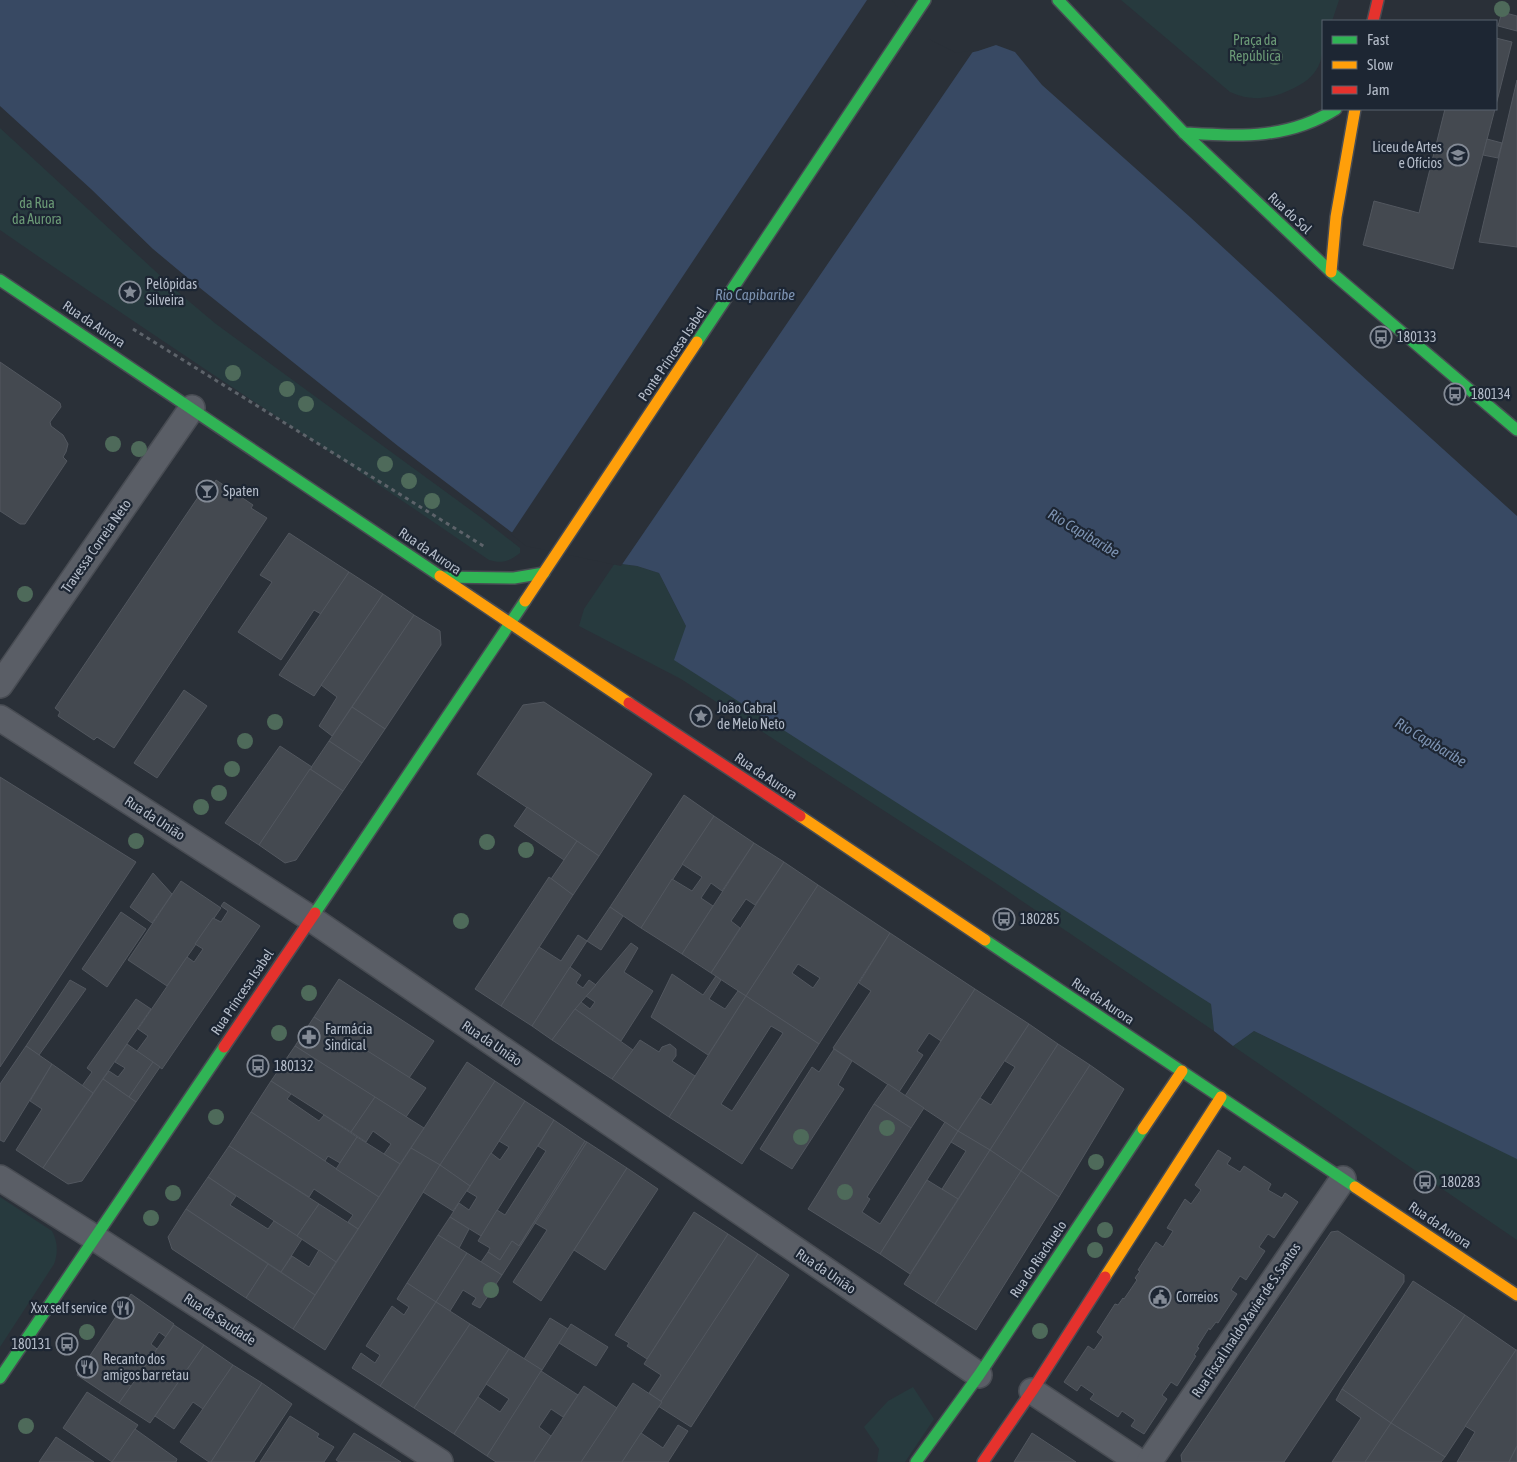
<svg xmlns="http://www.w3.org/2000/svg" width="1517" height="1462" viewBox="0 0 1517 1462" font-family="'Asap Condensed',sans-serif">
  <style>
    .green { fill: #273a3e }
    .water { fill: #384963 }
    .pier { fill: #2a3038 }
    .building { fill: #444950; stroke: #52575f; fill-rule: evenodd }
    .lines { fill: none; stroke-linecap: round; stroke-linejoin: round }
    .street-casing { stroke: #484c53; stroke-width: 28 }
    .fast-casing { stroke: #484c53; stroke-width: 14 }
    .slow-casing { stroke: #484c53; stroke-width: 14 }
    .jam-casing { stroke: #484c53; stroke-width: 14 }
    .path { stroke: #5d636a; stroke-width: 3; stroke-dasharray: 4 4; stroke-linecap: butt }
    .street { stroke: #5a5e66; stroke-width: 25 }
    .fast { stroke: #30b455; stroke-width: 11 }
    .slow { stroke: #ff9f0a; stroke-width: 11 }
    .jam { stroke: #e5322d; stroke-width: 11 }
    .tree { fill: #4e6a5a }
    .labels { text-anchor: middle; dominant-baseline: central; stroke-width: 4.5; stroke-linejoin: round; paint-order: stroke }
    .park-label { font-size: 14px; fill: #6b9a76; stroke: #1d2633 }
    .poi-label { font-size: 14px; fill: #b4bcc9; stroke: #1d2633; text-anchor: start }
    .street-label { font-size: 14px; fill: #b4bcc9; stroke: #1d2633 }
    .water-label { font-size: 15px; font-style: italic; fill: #7c92b1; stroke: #1d2633 }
  </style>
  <rect width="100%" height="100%" fill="#2a3038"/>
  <g class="green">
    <path d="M1121,0H1339L1332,21H1323C1323,36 1325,53 1318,67C1313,77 1303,84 1292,89C1271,99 1252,102 1230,92Z"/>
    <path d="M0,128L179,293L216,324L483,519L520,548V553C510,561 502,564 489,560C327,448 161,342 0,230Z"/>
    <path d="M615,563L637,566L659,573L686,626L1211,1004L1214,1031L994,882L681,679L579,626L584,609Z"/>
    <path d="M1254,1031L1517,1158V1240L1233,1046Z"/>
    <path d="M0,1197L52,1231C58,1242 58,1253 54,1264L0,1347Z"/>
    <path d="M913,1387L934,1419L905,1462H877L879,1449L864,1427L888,1401Z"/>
  </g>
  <path class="water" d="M0,0H889L927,41L956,56L978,51L996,45L1015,52L1042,85L1190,217L1359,373L1517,516V1159L1254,1031L1233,1046L1214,1031L1211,1004L674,660L686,626L659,573L637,566L614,563L514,534L398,446L195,284L153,249L91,189L0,106Z"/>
  <path class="pier" d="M867,0H892L898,8L929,39L956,53L974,50L621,566L526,546L511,534Z"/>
  <g class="building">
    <path d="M1502,12L1517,16V31L1498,26Z"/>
    <path d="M1496,38L1512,42L1496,105Z"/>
    <path d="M1517,80V247L1479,242Z"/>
    <path d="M1445,109H1495L1453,269L1363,245L1374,201L1419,213Z"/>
    <path d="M1487,139L1502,143L1498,158L1483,155Z"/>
    <path d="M0,362L60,403L61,407L50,422L51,426L63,435L68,444L66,452L63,457L67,461L25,524H20L0,511Z"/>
    <path d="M216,480L253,505L251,508L267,518L114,748L97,737L94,740L58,716L60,712L55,708L209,481L214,484Z"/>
    <path d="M289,533L349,572L321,614L314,610L281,660L238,632L272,582L260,575Z"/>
    <path d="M349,572L383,594L314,696L279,675Z"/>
    <path d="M383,594L414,615L332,736L319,726L337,697L321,685Z"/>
    <path d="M414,615L440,631L441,645L385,729L352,707Z"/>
    <path d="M184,690L207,706L157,778L134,763Z"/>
    <path d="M544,702L652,774L599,856L477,774L523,705Z"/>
    <path d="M352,707L385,729L362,763L329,741Z"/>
    <path d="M329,741L362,763L343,791L310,769Z"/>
    <path d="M280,746L312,767L259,845L225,823Z"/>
    <path d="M310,769L343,791L296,860L285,863L259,845Z"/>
    <path d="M0,777L136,862L0,1067Z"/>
    <path d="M684,795L714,816L641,928L610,907Z"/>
    <path d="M527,807L577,841L564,860L514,826Z"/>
    <path d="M714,816L754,843L722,891L711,883L701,898L713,906L682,954L641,928L672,879L692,891L702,877L682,864Z"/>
    <path d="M577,841L599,856L573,895L551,879Z"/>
    <path d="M754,843L784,862L755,905L746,899L731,921L740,928L711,973L682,954Z"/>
    <path d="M784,862L818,885L746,996L711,973Z"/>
    <path d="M153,873L172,894L152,923L130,907Z"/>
    <path d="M549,877L573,895L501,1006L475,989Z"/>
    <path d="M181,881L221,908L167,986L128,960Z"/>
    <path d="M818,885L890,933L819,1044L746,996ZM798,964L820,978L813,988L792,973Z"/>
    <path d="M224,902L260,926L162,1069L137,1051L148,1036L138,1029L187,957L194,962L203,949L195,944L213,918L221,922L228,911L221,906Z"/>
    <path d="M610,907L623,916L601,950L587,941Z"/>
    <path d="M121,912L146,929L107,987L82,969Z"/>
    <path d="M890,933L975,989L941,1041L929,1033L917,1051L923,1055L899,1092L833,1048L871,991L859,983Z"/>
    <path d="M578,935L587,941L532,1026L501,1006L539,947L561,961Z"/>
    <path d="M631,943L638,948L624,972L653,991L621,1041L575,1009L581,1002L590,1009L595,1002L586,996Z"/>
    <path d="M570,967L581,975L576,983L583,988L589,980L596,985L575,1009L552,1040L532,1026Z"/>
    <path d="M672,974L703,995L716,976L721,980L709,999L725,1009L738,991L746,996L708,1055L651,1017Z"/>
    <path d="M339,979L434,1041L409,1078L314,1017Z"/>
    <path d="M70,980L86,989L39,1055L26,1046Z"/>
    <path d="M975,989L1029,1024L958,1131L905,1096Z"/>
    <path d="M746,996L819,1044L742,1164L669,1117ZM771,1026L783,1033L732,1111L721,1104Z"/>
    <path d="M136,999L151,1009L93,1093L82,1086L92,1072L87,1068Z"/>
    <path d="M575,1009L633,1050L612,1079L552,1040Z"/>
    <path d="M314,1017L426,1088L406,1117L295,1046Z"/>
    <path d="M1029,1024L1058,1044L990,1150L958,1131L980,1098L991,1105L1015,1067L1005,1061Z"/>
    <path d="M640,1040L659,1052L662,1047L670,1044L676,1049V1056L672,1061L695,1076L669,1117L612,1079Z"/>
    <path d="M127,1044L153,1062L129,1097L103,1079L109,1071L118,1077L125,1068L115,1062Z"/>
    <path d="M1058,1044L1090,1065L1021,1171L990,1150Z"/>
    <path d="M26,1046L52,1064L4,1142L0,1140V1084Z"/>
    <path d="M295,1046L375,1097L351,1132L271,1081Z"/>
    <path d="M834,1049L852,1061L838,1085L844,1089L792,1169L760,1149L812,1067L819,1072Z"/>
    <path d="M153,1062L160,1067L136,1102L129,1097Z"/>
    <path d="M467,1062L495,1081L440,1165L411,1148Z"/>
    <path d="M52,1064L93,1093L43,1168L16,1150L42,1109L30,1101Z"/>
    <path d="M1090,1065L1124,1089L1059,1197L1021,1171Z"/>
    <path d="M103,1079L136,1102L82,1181L68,1184L43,1168Z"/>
    <path d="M271,1081L291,1094L287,1099L319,1121L324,1115L357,1137L340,1163L328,1156L325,1161L251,1112Z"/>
    <path d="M495,1081L525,1101L470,1186L440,1165Z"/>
    <path d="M888,1084L924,1108L911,1128L874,1104Z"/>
    <path d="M375,1097L424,1128L400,1164L384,1154L391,1144L373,1131L366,1142L351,1132Z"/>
    <path d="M525,1101L554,1120L481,1236L450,1217L459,1203L469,1210L477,1197L467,1191L491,1153L500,1160L509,1147L499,1141Z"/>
    <path d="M874,1104L911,1128L867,1197L870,1199L862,1212L880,1224L945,1122L958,1131L880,1254L808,1209Z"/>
    <path d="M251,1112L379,1197L358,1229L348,1222L353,1215L314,1189L309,1197L229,1146Z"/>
    <path d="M554,1120L585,1141L519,1246L512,1241L500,1260L488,1252L490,1248L478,1241L497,1210L505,1215L546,1151L538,1146Z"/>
    <path d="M958,1131L990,1150L958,1199L942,1189L966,1151L951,1142Z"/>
    <path d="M357,1137L400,1164L379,1197L336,1169Z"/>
    <path d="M585,1141L587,1142L502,1275L481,1262L488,1252L500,1260L512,1241L519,1246Z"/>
    <path d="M587,1142L627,1168L541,1301L513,1282L547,1230L535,1223Z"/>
    <path d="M229,1146L319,1204L297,1236L208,1177Z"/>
    <path d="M411,1148L440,1165L325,1350L293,1329Z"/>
    <path d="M990,1150L1021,1171L935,1304L904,1284Z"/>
    <path d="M1218,1150L1231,1158L1227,1164L1240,1172L1244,1166L1271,1184L1268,1190L1282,1198L1285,1193L1298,1202L1274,1238L1268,1234L1259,1247L1265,1251L1246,1280L1240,1276L1231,1290L1237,1294L1218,1323L1216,1322L1210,1330L1209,1328L1197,1347L1199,1348L1194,1355L1196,1356L1177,1386L1171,1382L1162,1395L1167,1399L1144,1434L1131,1426L1135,1420L1122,1411L1118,1417L1090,1399L1094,1394L1081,1385L1077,1391L1064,1382L1088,1346L1094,1350L1103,1337L1097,1332L1115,1304L1118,1305L1123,1298L1124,1299L1137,1280L1135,1278L1140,1271L1138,1270L1156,1242L1163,1247L1173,1231L1167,1228L1185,1199L1191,1204L1201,1190L1195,1185Z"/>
    <path d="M440,1165L470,1186L453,1211L423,1192Z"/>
    <path d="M627,1168L658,1189L605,1270L574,1250Z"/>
    <path d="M1021,1171L1059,1197L976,1330L935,1304Z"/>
    <path d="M208,1177L236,1196L230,1205L268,1229L274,1221L302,1239L281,1272L186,1209Z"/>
    <path d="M927,1180L958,1199L910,1274L880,1254Z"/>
    <path d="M319,1204L358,1229L336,1262L297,1236Z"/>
    <path d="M186,1209L268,1264L246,1298L172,1249L168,1237Z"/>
    <path d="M694,1212L728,1234L647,1359L627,1346L629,1343L615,1335Z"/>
    <path d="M450,1217L469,1229L459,1248L438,1235Z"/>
    <path d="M1338,1231L1404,1275V1282L1284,1462H1182L1181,1455L1331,1232Z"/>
    <path d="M728,1234L758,1254L662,1402L649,1393L661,1375L644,1364Z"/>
    <path d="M438,1235L467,1253L436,1302L407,1283Z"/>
    <path d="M319,1250L336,1262L315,1295L281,1272L292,1256L309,1267Z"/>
    <path d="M467,1253L502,1275L480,1308L472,1304L476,1298L463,1290L450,1311L436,1302Z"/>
    <path d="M758,1254L789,1275L691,1427L658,1406Z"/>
    <path d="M268,1264L315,1295L293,1329L246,1298Z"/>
    <path d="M1413,1281L1465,1315L1391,1423L1342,1389Z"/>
    <path d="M407,1283L436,1302L380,1386L352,1368L361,1353L375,1363L380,1355L366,1346L392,1306L404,1315L409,1307L397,1299Z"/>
    <path d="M131,1294L174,1324L166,1337L159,1332L151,1344L157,1349L138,1375L132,1371L125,1383L131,1386L119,1403L77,1375Z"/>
    <path d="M436,1302L470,1324L414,1408L380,1386Z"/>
    <path d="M1465,1315L1516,1350L1445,1457L1391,1423Z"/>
    <path d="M550,1318L568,1329L542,1370L524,1359Z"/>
    <path d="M470,1324L509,1349L454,1434L414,1408Z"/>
    <path d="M571,1324L608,1347L596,1366L559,1343Z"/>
    <path d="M174,1325L204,1345L150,1423L119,1403Z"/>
    <path d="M204,1345L233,1365L203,1409L193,1402L174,1429L155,1416Z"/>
    <path d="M509,1349L542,1370L487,1456L454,1434L478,1397L500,1412L509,1399L486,1384Z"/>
    <path d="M1516,1350H1517V1446L1509,1462H1457L1475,1432L1465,1426Z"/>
    <path d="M233,1365L262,1383L211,1462H209L180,1442Z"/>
    <path d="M541,1371L578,1395L563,1417L551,1409L539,1427L551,1436L534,1462H496L487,1456Z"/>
    <path d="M262,1383L292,1404L254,1462H211Z"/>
    <path d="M633,1383L662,1402L622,1462H581Z"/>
    <path d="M584,1386L617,1408L581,1462H534Z"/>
    <path d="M1342,1389L1391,1423L1365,1462H1332L1361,1418L1336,1400Z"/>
    <path d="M87,1392L138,1425L112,1462L63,1428Z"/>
    <path d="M290,1416L319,1434L317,1437L334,1447L324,1462H260Z"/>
    <path d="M1391,1423L1445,1457L1441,1462H1365Z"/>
    <path d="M678,1425L688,1431L668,1462H622L641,1433L663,1448Z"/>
    <path d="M135,1429L177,1459L176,1462H112Z"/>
    <path d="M354,1433L401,1462H339L336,1460Z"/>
    <path d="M1032,1433L1076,1462H1014Z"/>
    <path d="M56,1437L94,1462H39Z"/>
    <path d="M1517,1446V1462H1509Z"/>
  </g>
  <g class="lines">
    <g class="street-casing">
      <g id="street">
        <path d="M0,685L192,408"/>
        <path d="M0,718L310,918L979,1375"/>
        <path d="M0,1178L95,1238L440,1462"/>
        <path d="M1032,1391L1139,1462"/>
        <path d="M1149,1462L1343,1179"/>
      </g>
    </g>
    <g class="fast-casing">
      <g id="fast">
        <path d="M1058,0L1184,133L1331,272L1517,430"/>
        <path d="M1184,133C1239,136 1287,140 1336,109"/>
        <path d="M0,280L440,576"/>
        <path d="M697,342L925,0"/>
        <path d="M442,577L514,578L544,573"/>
        <path d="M315,913L525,601"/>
        <path d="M985,940L1355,1187"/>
        <path d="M0,1378L224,1047"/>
        <path d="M916,1462L979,1375L1143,1129"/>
      </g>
    </g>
    <g class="slow-casing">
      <g id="slow">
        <path d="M1331,272L1336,217L1355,109"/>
        <path d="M440,576L629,703"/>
        <path d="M525,601L697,342"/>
        <path d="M800,816L985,940"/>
        <path d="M1143,1129L1182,1071"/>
        <path d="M1355,1187L1517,1295"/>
        <path d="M1105,1277L1221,1097"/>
      </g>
    </g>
    <g class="jam-casing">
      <g id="jam">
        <path d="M1373,21L1378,0"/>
        <path d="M629,703L800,816"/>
        <path d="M224,1047L315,913"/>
        <path d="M983,1462L1032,1391L1105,1277"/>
      </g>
    </g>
    <path class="path" d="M133,329L485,547"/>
    <use href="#street" class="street"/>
    <use href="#fast" class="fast"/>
    <use href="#slow" class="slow"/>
    <use href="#jam" class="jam"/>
  </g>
  <g class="tree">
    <circle cx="1502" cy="9" r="8"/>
    <circle cx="1275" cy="57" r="8"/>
    <circle cx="233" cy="373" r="8"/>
    <circle cx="287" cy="389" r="8"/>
    <circle cx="306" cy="404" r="8"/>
    <circle cx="113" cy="444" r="8"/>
    <circle cx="139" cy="449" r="8"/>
    <circle cx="385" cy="464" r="8"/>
    <circle cx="409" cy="481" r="8"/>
    <circle cx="432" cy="501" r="8"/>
    <circle cx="25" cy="594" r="8"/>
    <circle cx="275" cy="722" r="8"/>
    <circle cx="245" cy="741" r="8"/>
    <circle cx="232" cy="769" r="8"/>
    <circle cx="219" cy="793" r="8"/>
    <circle cx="201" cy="807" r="8"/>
    <circle cx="136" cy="841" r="8"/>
    <circle cx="487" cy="842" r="8"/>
    <circle cx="526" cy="850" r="8"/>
    <circle cx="461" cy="921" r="8"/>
    <circle cx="309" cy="993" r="8"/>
    <circle cx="279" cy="1033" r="8"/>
    <circle cx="216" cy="1117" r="8"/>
    <circle cx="887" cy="1128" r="8"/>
    <circle cx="801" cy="1137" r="8"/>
    <circle cx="1096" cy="1162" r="8"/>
    <circle cx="845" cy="1192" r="8"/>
    <circle cx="173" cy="1193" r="8"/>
    <circle cx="151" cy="1218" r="8"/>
    <circle cx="1105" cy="1230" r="8"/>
    <circle cx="1095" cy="1250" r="8"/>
    <circle cx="491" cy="1290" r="8"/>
    <circle cx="1040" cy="1331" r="8"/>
    <circle cx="87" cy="1332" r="8"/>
    <circle cx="26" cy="1426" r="8"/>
  </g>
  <defs>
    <g id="university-ring" transform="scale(1.125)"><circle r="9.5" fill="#1d2633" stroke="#848b96" stroke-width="1.5"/><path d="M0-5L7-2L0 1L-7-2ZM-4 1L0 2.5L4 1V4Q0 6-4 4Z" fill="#848b96"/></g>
    <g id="sight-ring" transform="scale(1.125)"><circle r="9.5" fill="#1d2633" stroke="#848b96" stroke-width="1.5"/><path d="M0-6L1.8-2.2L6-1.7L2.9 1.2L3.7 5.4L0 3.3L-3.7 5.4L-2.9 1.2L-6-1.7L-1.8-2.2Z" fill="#848b96"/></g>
    <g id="bus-ring" transform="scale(1.125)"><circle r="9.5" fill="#1d2633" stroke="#848b96" stroke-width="1.5"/><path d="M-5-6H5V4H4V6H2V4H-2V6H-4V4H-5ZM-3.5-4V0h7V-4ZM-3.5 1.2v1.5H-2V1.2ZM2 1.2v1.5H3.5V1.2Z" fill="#848b96"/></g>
    <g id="bar-ring" transform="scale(1.125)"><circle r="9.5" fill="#1d2633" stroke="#848b96" stroke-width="1.5"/><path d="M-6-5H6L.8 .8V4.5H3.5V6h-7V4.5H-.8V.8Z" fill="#848b96"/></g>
    <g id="pharmacy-ring" transform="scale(1.125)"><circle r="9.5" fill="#1d2633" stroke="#848b96" stroke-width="1.5"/><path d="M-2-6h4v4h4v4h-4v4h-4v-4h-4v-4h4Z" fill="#848b96"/></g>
    <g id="civic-ring" transform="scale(1.125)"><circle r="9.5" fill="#1d2633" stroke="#848b96" stroke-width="1.5"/><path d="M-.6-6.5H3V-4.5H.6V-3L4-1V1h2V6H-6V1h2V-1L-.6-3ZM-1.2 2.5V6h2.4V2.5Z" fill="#848b96"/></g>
    <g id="restaurant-ring" transform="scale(1.125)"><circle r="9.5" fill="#1d2633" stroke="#848b96" stroke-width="1.5"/><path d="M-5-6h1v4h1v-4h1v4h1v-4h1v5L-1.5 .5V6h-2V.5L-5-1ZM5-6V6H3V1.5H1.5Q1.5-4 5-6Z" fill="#848b96"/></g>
  </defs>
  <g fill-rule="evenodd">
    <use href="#university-ring" x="1458" y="155"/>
    <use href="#sight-ring" x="130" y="292"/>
    <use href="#bus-ring" x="1381" y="337"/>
    <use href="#bus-ring" x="1455" y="394"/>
    <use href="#bar-ring" x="207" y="491"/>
    <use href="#sight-ring" x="701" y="716"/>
    <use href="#bus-ring" x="1004" y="919"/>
    <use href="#pharmacy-ring" x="309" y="1037"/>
    <use href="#bus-ring" x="258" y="1066"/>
    <use href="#bus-ring" x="1425" y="1182"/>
    <use href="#civic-ring" x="1160" y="1297"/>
    <use href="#restaurant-ring" x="123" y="1308"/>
    <use href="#bus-ring" x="67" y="1344"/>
    <use href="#restaurant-ring" x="87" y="1367"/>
  </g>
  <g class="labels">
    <g class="park-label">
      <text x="1255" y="40">Praça da<tspan x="1255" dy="16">República</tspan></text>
      <text x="37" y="203">da Rua<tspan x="37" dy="16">da Aurora</tspan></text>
    </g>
    <g class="poi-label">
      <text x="1442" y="147" text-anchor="end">Liceu de Artes<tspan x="1442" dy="16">e Ofícios</tspan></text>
      <text x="146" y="284">Pelópidas<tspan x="146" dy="16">Silveira</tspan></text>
      <text x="1397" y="337">180133</text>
      <text x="1471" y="394">180134</text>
      <text x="223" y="491">Spaten</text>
      <text x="717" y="708">João Cabral<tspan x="717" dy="16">de Melo Neto</tspan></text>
      <text x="1020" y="919">180285</text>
      <text x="325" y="1029">Farmácia<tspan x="325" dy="16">Sindical</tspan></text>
      <text x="274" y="1066">180132</text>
      <text x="1441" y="1182">180283</text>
      <text x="1176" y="1297">Correios</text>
      <text x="107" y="1308" text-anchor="end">Xxx self service</text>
      <text x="51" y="1344" text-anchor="end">180131</text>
      <text x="103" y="1359">Recanto dos<tspan x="103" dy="16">amigos bar retau</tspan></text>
    </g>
    <g class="street-label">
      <text transform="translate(1290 213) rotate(43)">Rua do Sol</text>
      <text transform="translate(94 324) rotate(34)">Rua da Aurora</text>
      <text transform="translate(672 354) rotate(-56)">Ponte Princesa Isabel</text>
      <text transform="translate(96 546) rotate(-55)">Travessa Correia Neto</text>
      <text transform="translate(430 551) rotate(34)">Rua da Aurora</text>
      <text transform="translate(766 776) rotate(34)">Rua da Aurora</text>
      <text transform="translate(155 818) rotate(33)">Rua da União</text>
      <text transform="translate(242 992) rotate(-56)">Rua Princesa Isabel</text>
      <text transform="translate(1103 1001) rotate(34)">Rua da Aurora</text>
      <text transform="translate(492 1043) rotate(34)">Rua da União</text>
      <text transform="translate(1440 1225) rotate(34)">Rua da Aurora</text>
      <text transform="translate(1038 1259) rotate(-56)">Rua do Riachuelo</text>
      <text transform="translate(826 1271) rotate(34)">Rua da União</text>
      <text transform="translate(220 1319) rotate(33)">Rua da Saudade</text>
      <text transform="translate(1246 1320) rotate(-56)">Rua Fiscal Inaldo Xavier de S. Santos</text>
    </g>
    <g class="water-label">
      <text x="755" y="294">Rio Capibaribe</text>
      <text transform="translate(1084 533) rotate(31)">Rio Capibaribe</text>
      <text transform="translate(1431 742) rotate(31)">Rio Capibaribe</text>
    </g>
  </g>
  <rect x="1322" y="20" width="175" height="90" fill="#1d2633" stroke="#59626f"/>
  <rect x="1332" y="36" width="25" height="8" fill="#30b455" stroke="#59626f"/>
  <text x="1367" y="45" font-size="15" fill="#b4bcc9">Fast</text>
  <rect x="1332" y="61" width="25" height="8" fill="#ff9f0a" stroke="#59626f"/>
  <text x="1367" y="70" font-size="15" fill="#b4bcc9">Slow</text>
  <rect x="1332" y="86" width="25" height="8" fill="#e5322d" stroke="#59626f"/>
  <text x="1367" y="95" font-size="15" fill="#b4bcc9">Jam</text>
</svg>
